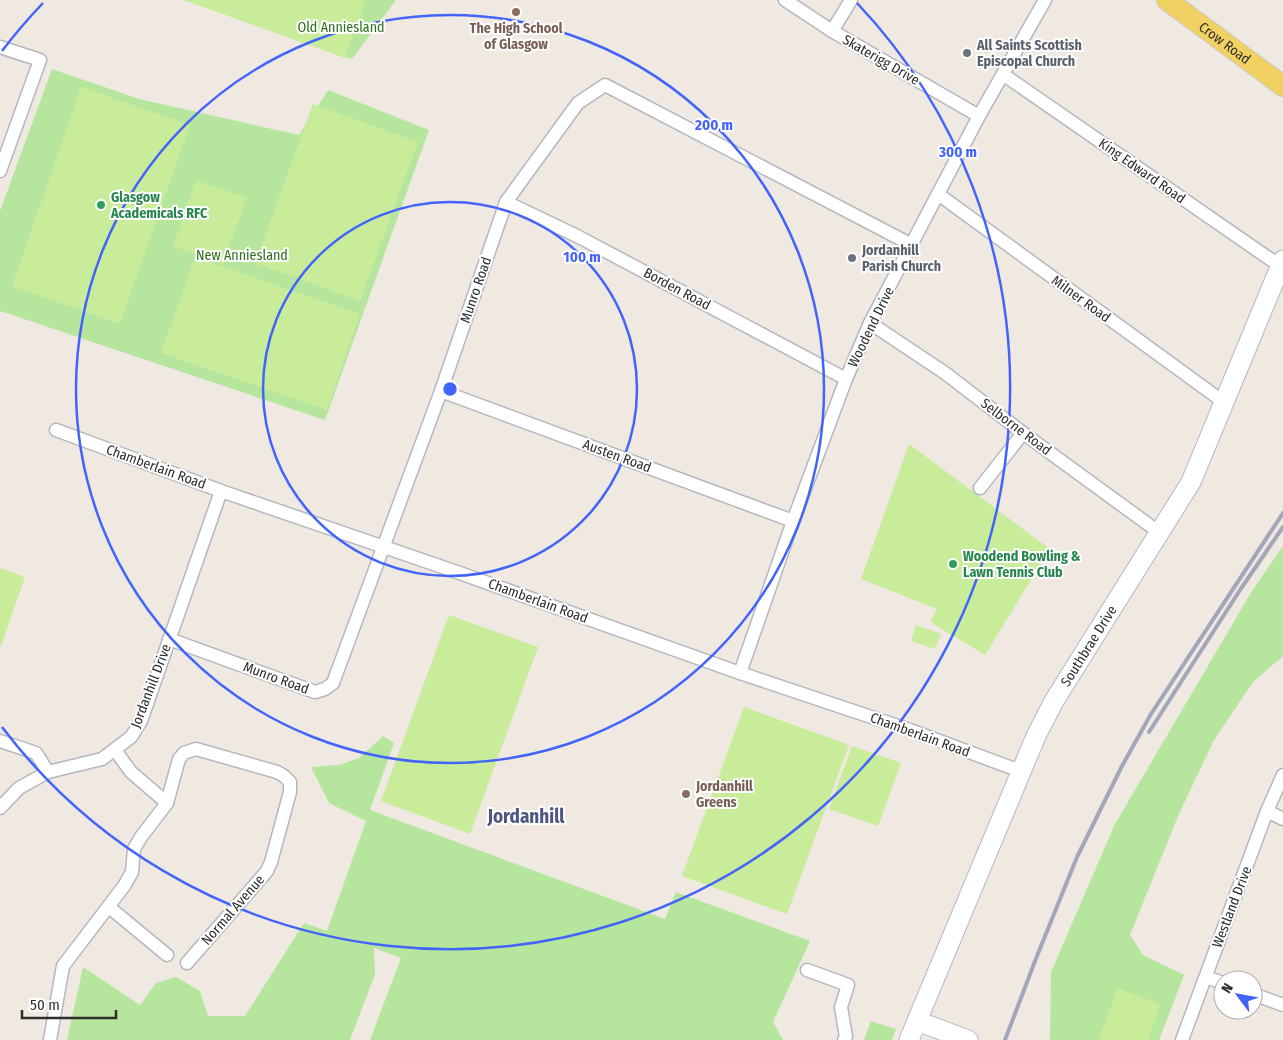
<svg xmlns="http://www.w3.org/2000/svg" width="1283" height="1040" viewBox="0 0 1283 1040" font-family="'Fira Sans Condensed',sans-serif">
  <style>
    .green { fill: #b6e59e }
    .pitch { fill: #c9ec9a }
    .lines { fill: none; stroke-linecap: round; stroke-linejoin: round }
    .street-casing { stroke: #b4b7c1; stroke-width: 15 }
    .secondary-casing { stroke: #b4b7c1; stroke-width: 21 }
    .primary-casing { stroke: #c9c9c9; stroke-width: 22 }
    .street { stroke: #fff; stroke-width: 12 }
    .secondary { stroke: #fff; stroke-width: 19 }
    .primary { stroke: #f2d163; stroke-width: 20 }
    .rail { stroke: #a3a6b8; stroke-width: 4 }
    .ring { fill: none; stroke: #4264fb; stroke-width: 2.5 }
    .education-dot { fill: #8d6e63; stroke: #fff; stroke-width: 2 }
    .worship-dot { fill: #6b7280; stroke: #fff; stroke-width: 2 }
    .leisure-dot { fill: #2e9e5b; stroke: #fff; stroke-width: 2 }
    .labels { text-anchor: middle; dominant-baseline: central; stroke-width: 4; stroke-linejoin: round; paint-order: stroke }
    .park-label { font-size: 14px; fill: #2c6e1b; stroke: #fff }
    .education-label { font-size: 14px; font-weight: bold; fill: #785e54; stroke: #fff }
    .street-label { font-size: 14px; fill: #2e2e2e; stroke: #fff }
    .worship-label { font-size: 14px; font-weight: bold; fill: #5b616d; stroke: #fff; text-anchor: start }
    .leisure-label { font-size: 14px; font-weight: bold; fill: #27864d; stroke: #fff; text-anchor: start }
    .district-label { font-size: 19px; font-weight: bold; fill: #4d5680; stroke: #fff }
    .centre { fill: #4264fb; stroke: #fff; stroke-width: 2.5 }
    .ring-label { font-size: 15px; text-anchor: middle; font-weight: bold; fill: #4264fb; stroke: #fff; stroke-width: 4; stroke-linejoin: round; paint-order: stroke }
  </style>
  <rect width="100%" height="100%" fill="#efe9e1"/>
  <g class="green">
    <path d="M184,0H396L352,59Z"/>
    <path d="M52,69L139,99L299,135L328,90L429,130L325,420L0,311V211Z"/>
    <path d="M1283,546V656L1253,682L1214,740L1178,816L1130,935L1143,955L1184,975L1159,1040H1050L1051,972L1115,824L1252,591Z"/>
    <path d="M383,736L394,743L370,810L665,919L676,892L810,941L773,1022L783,1040H370L401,958L374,948L375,974L350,1040H67L83,967L140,1005L156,983L176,977L200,991L208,1016H245L304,923L327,931L366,821L329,803L311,767L339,765L359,758Z"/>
    <path d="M871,1021L896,1029L892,1040H864Z"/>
  </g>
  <g class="pitch">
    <path d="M184,0H366L345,58Z"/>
    <path d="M81,87L190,125L120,324L12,286Z"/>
    <path d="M313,104L418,142L360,301L255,263Z"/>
    <path d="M196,180L247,198L223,264L173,246Z"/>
    <path d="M195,257L360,314L327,410L161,353Z"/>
    <path d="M909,444L1050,549L985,655L930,622L937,609L861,579Z"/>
    <path d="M0,568L25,577L1,646L0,645Z"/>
    <path d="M449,615L538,647L470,834L381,801Z"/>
    <path d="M916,625L941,634L935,649L911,641Z"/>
    <path d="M744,707L849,745L787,914L682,876Z"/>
    <path d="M852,746L901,763L878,826L829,809Z"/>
    <path d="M1118,988L1161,1005L1148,1040H1098Z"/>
  </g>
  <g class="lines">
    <g class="street-casing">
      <g id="street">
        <path d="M785,0L832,31L979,116"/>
        <path d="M832,31L851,0"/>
        <path d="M0,47L40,60L0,171"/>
        <path d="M1004,75L1280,266"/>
        <path d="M938,194L1225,403"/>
        <path d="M506,202L579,237L846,379"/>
        <path d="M870,323L945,373L1023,433L1160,533"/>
        <path d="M441,391L793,521"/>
        <path d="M56,430L221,491L454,571L740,673L910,730L1020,771"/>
        <path d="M980,488L1023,433"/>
        <path d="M169,639L315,692L325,689L333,683L441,391L506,202L578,103L605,85L912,245"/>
        <path d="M740,673L793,521L846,379L870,323L979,116L1045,0"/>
        <path d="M0,741L36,753L48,772"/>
        <path d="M115,750L131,772L167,803"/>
        <path d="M0,808L19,788L48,772L102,759L131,737L141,721L221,491"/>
        <path d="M1267,811L1283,819"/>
        <path d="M109,907L167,955"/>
        <path d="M807,970L848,985L841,1007L846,1037L844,1040"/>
        <path d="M1206,977L1223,983"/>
        <path d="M1253,994L1283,1005"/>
        <path d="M50,1040L63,966L124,886L132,872L134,849L141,837L167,803L179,759L184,753L196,749L277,772L284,776L290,782V792L271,862L267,871L187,963"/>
        <path d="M1182,1040L1267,811L1283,775"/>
      </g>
    </g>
    <g class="secondary-casing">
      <g id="secondary">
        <path d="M917,1021L968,1040"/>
        <path id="s1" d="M909,1040L1036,736L1054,701L1191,482L1283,260"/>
      </g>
    </g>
    <g class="primary-casing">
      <g id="primary">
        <path id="s2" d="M1167,0L1283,86"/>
      </g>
    </g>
    <use href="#street" class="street"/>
    <use href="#secondary" class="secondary"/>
    <use href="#primary" class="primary"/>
    <g class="rail">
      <path d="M1149,732L1240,590L1283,527"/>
      <path d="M1005,1040L1035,961L1077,857L1122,766L1151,714L1283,513"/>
    </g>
  </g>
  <g class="ring">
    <circle cx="450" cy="389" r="187"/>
    <circle cx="450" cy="389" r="374"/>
    <path d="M2 51A561 561 0 0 1 43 3M857 3A561 561 0 1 1 2 727"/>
  </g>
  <g class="education-dot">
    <circle cx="516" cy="12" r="5"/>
    <circle cx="686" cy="794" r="5"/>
  </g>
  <g class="worship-dot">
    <circle cx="967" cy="53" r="5"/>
    <circle cx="852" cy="258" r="5"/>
  </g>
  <g class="leisure-dot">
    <circle cx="101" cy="205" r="5"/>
    <circle cx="953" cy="564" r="5"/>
  </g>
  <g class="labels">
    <g class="park-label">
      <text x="341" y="27">Old Anniesland</text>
      <text x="242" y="255">New Anniesland</text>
    </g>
    <g class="education-label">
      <text x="516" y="28">The High School<tspan x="516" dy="16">of Glasgow</tspan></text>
      <text x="696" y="786" text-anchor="start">Jordanhill<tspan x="696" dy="16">Greens</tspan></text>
    </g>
    <g class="street-label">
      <text stroke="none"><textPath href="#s2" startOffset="72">Crow Road</textPath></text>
      <text transform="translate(881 60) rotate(30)">Skaterigg Drive</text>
      <text transform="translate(1142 171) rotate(35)">King Edward Road</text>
      <text transform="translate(677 289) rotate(28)">Borden Road</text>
      <text transform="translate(476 290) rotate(-71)">Munro Road</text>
      <text transform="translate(1081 299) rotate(36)">Milner Road</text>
      <text transform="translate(871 327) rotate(-64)">Woodend Drive</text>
      <text transform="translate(1016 427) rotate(37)">Selborne Road</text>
      <text transform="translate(617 456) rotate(20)">Austen Road</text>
      <text transform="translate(156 467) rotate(20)">Chamberlain Road</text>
      <text transform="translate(538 601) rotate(20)">Chamberlain Road</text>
      <text stroke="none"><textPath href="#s1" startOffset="434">Southbrae Drive</textPath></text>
      <text transform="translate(276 678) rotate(20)">Munro Road</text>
      <text transform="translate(151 686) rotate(-69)">Jordanhill Drive</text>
      <text transform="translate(920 735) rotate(20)">Chamberlain Road</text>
      <text transform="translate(1232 907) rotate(-69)">Westland Drive</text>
      <text transform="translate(233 910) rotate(-49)">Normal Avenue</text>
    </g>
    <g class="worship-label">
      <text x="977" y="45">All Saints Scottish<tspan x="977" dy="16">Episcopal Church</tspan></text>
      <text x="862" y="250">Jordanhill<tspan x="862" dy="16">Parish Church</tspan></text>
    </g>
    <g class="leisure-label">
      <text x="111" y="197">Glasgow<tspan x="111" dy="16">Academicals RFC</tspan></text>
      <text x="963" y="556">Woodend Bowling &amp;<tspan x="963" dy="16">Lawn Tennis Club</tspan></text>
    </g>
    <g class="district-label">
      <text x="526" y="816">Jordanhill</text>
    </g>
  </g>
  <circle cx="450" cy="389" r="8" class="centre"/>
  <g class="ring-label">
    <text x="714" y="130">200 m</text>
    <text x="958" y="157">300 m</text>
    <text x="582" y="262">100 m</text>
  </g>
  <g transform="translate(1238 995) rotate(302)"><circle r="24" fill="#ffffff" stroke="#ababab"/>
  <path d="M0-4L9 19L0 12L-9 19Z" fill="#4264fb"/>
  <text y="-8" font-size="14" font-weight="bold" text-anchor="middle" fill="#2e2e2e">N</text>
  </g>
  <path d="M22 1010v8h94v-8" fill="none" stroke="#2e2e2e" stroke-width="2.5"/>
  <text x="30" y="1010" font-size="15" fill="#2e2e2e" stroke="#ffffff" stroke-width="4" paint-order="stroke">50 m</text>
</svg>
